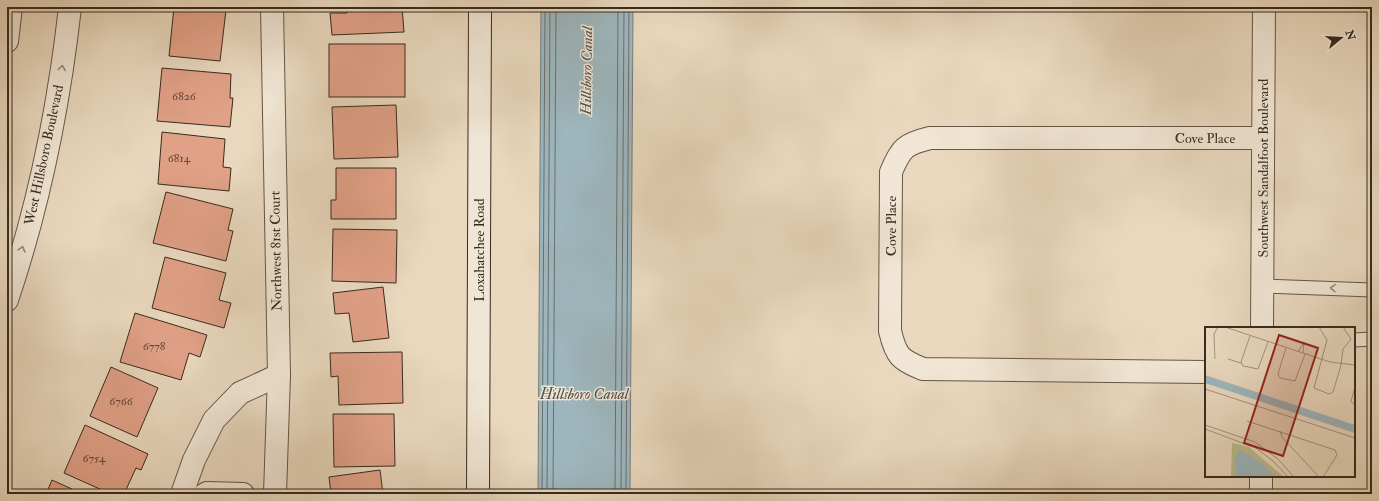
<svg xmlns="http://www.w3.org/2000/svg" width="1379" height="501" viewBox="0 0 1379 501" font-family="'IM FELL Double Pica',serif">
  <style>
    .water { fill: #9db6bd; stroke: #757e7d }
    .lines { fill: none; stroke-linecap: round; stroke-linejoin: round }
    .shore { stroke: #6a706e; stroke-width: 1 }
    .building { fill: #e1a187; stroke: #382b1e }
    .service-casing { stroke: #645646; stroke-width: 15 }
    .minor-casing { stroke: #645646; stroke-width: 24 }
    .tertiary-casing { stroke: #645646; stroke-width: 24 }
    .secondary-casing { stroke: #382b1e; stroke-width: 24 }
    .service { stroke: #f1e6d5; stroke-width: 13 }
    .minor { stroke: #f1e6d5; stroke-width: 22 }
    .tertiary { stroke: #f1e6d5; stroke-width: 22 }
    .secondary { stroke: #f1e6d5; stroke-width: 22 }
    .oneway { stroke: #94887a }
    .labels { text-anchor: middle; dominant-baseline: central; stroke-width: 3; stroke-linejoin: round; paint-order: stroke }
    .number-label { font-size: 12px; fill: #624838 }
    .street-label { font-size: 14px; fill: #382b1e; stroke: #f1e6d5 }
    .water-label { font-size: 15px; font-style: italic; fill: #514e46; stroke: #f1e6d5 }
    .inset-road { fill: none; stroke: #a2937e; stroke-width: 1 }
    .view { fill: #8f2418; fill-opacity: 0.15; stroke: #8f2418; stroke-width: 2 }
    .inset-edge { fill: none; stroke: #382b1e; stroke-width: 2 }
  </style>
  <rect width="100%" height="100%" fill="#e9d8be"/>
  <filter id="stains"><feTurbulence type="fractalNoise" baseFrequency=".005" numOctaves="4"/><feColorMatrix values="0 0 0 0 .2 0 0 0 0 .09 0 0 0 0 .02 0 0 0 .5 -.17"/></filter>
  <radialGradient id="worn" r=".72"><stop offset=".6" stop-color="#630" stop-opacity="0"/><stop offset="1" stop-color="#630" stop-opacity=".3"/></radialGradient>
  <path class="water" d="M541,7H633L630,494H538Z"/>
  <g class="lines">
    <g class="shore">
      <path d="M542,494L545,7"/>
      <path d="M547,494L550,7"/>
      <path d="M553,494L556,7"/>
      <path d="M615,494L618,7"/>
      <path d="M621,494L624,7"/>
      <path d="M626,494L629,7"/>
    </g>
  </g>
  <g class="building">
    <path d="M174,7H197L226,10L220,61L169,56Z"/>
    <path d="M347,7H402L404,32L332,35L330,13H347Z"/>
    <rect x="329" y="44" width="76" height="53"/>
    <path d="M162,68L231,74L230,98H233L230,127L157,121Z"/>
    <path d="M396,105L398,157L334,159L332,107Z"/>
    <path d="M162,132L225,139L223,167L231,168L229,191L158,184Z"/>
    <path d="M336,168H396V219H331V200H336Z"/>
    <path d="M166,192L233,209L228,230L233,231L226,261L153,243Z"/>
    <path d="M333,229L397,230L396,283L332,281Z"/>
    <path d="M165,257L226,273L219,300L231,303L224,328L152,308Z"/>
    <path d="M383,287L389,338L353,342L349,313L335,314L333,293Z"/>
    <path d="M135,313L207,335L200,357L189,353L181,380L120,362Z"/>
    <path d="M402,352L403,403L339,405L338,376L331,377L330,353Z"/>
    <path d="M111,367L158,388L137,437L90,416Z"/>
    <path d="M333,414H394L395,466L334,467Z"/>
    <path d="M85,425L148,454L141,470L136,468L124,494H111L64,473Z"/>
    <path d="M380,470L383,494H331L329,477Z"/>
    <path d="M52,480L83,494H46Z"/>
  </g>
  <g class="lines">
    <g class="service-casing">
      <g id="service">
        <path d="M1262,286L1372,290"/>
        <path d="M1354,340L1372,339"/>
      </g>
    </g>
    <g class="minor-casing">
      <g id="minor">
        <path d="M272,7L279,375L275,494"/>
        <path d="M1262,328L1264,7"/>
        <path d="M1206,372L923,369C900,360 896,356 890,331L891,172C901,148 905,144 930,138H1263"/>
        <path d="M182,494L194,460L214,420L240,393L279,375"/>
        <path d="M205,494L207,493L243,494"/>
        <path d="M1261,494V476"/>
      </g>
    </g>
    <g class="tertiary-casing">
      <g id="tertiary">
        <path d="M7,41L11,7"/>
        <path d="M7,300C39,205 59,106 70,7"/>
      </g>
    </g>
    <g class="secondary-casing">
      <path id="secondary" d="M478,494L480,7"/>
    </g>
    <use href="#service" class="service"/>
    <use href="#minor" class="minor"/>
    <use href="#tertiary" class="tertiary"/>
    <use href="#secondary" class="secondary"/>
  </g>
  <defs><path id="oneway-chevron" d="M-2-3.5L2.5 0L-2 3.5" fill="none" stroke-width="1.6" stroke-linecap="round" stroke-linejoin="round"/></defs>
  <g class="oneway">
    <use href="#oneway-chevron" transform="translate(62 68) rotate(-82)"/>
    <use href="#oneway-chevron" transform="translate(22 249) rotate(-74)"/>
    <use href="#oneway-chevron" transform="translate(1333 288) rotate(-178)"/>
  </g>
  <g class="labels">
    <g class="number-label">
      <text x="184" y="96">6826</text>
      <text x="179" y="158">6814</text>
      <text x="154" y="346">6778</text>
      <text x="121" y="401">6766</text>
      <text x="94" y="458">6754</text>
    </g>
    <g class="street-label">
      <text x="1205" y="138">Cove Place</text>
      <text transform="translate(44 155) rotate(-78)">West Hillsboro Boulevard</text>
      <text transform="translate(1263 168) rotate(-90)">Southwest Sandalfoot Boulevard</text>
      <text transform="translate(891 226) rotate(-90)">Cove Place</text>
      <text transform="translate(479 250) rotate(-90)">Loxahatchee Road</text>
      <text transform="translate(276 251) rotate(-91)">Northwest 81st Court</text>
    </g>
    <g class="water-label">
      <text transform="translate(587 71) rotate(-89)">Hillsboro Canal</text>
      <text x="584" y="394">Hillsboro Canal</text>
    </g>
  </g>
  <g transform="translate(1205 327)">
    <rect width="150" height="150" fill="#e9d8be"/>
    <path d="M27,116L44,120L79,150H26Z" fill="#bbbd8e"/>
    <path d="M0,48L150,98V106L0,56ZM34,123L56,135L69,149L31,150L30,131Z" fill="#9db6bd"/>
    <path class="inset-road" d="M20,0L125,35L150,38M114,0L122,13L109,61L124,67L128,65L136,38L138,22L146,12L138,0M45,9L36,35L38,39L53,42L63,15M81,21L73,47L75,51L90,54L100,27M93,25L99,15L98,26M10,32L9,7L13,0M23,32L36,36M150,60L146,74L150,79M0,62L150,111M42,94L130,123L132,128L118,150M0,98L50,115L73,132L89,150M0,102L51,121L68,134L83,150M75,104L77,110L114,150"/>
    <path class="view" d="M74,8L113,21L78,129L39,116Z"/>
    <rect width="150" height="150" class="inset-edge"/>
  </g>
  <rect width="1379" height="501" fill="none" stroke="#e9d8be" stroke-width="24"/>
  <rect x="8" y="8" width="1363" height="485" fill="none" stroke="#382b1e" stroke-width="2"/>
  <rect x="12" y="12" width="1355" height="477" fill="none" stroke="#382b1e"/>
  <g transform="translate(1341 38) rotate(72)" stroke="#f1e6d5" stroke-width="3" paint-order="stroke">
  <path d="M0-3L7 15L0 10L-7 15Z" fill="#382b1e"/>
  <text y="-6" font-size="11" font-weight="bold" text-anchor="middle" fill="#382b1e">N</text>
  </g>
  <rect width="100%" height="100%" filter="url(#stains)"/>
  <rect width="100%" height="100%" fill="url(#worn)"/>
</svg>
